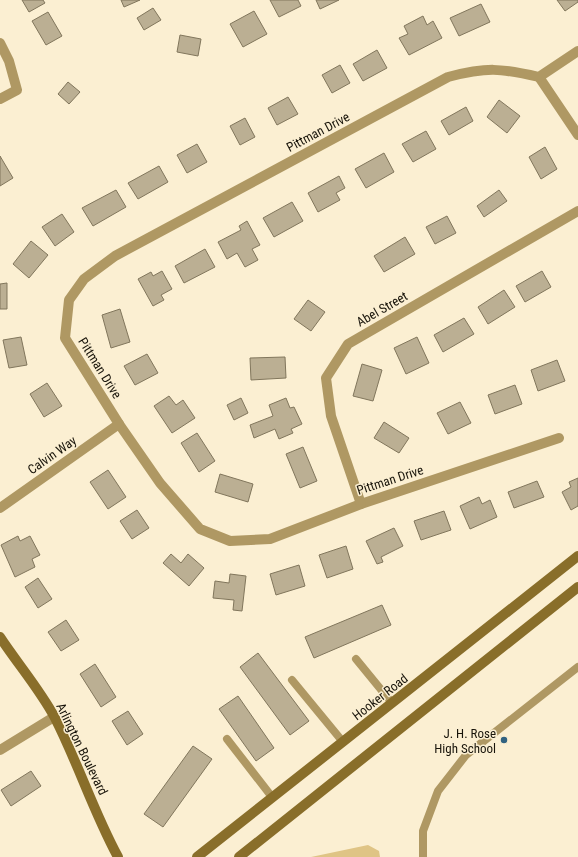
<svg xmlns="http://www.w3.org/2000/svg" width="578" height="857" viewBox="0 0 578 857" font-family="'Roboto Condensed',sans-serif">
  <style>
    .green { fill: #dfc485 }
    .building { fill: #bbaf93; stroke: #81765c }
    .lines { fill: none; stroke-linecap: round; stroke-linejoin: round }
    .service { stroke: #af9863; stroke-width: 8 }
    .minor { stroke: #af9863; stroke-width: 10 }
    .secondary { stroke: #896e2a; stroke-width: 10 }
    .poi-dot { fill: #316280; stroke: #fbefd2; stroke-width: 1.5 }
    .labels { text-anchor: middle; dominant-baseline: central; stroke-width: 3; stroke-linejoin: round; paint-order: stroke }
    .street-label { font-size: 13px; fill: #18140a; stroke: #fbefd2 }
    .poi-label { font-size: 13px; fill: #18140a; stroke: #fbefd2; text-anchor: end }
  </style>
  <rect width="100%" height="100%" fill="#fbefd2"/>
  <path class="green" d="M368,845L379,851L380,857H311Z"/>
  <g class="building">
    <path d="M22,0H43L45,3L29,12Z"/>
    <path d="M121,0H140L124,7Z"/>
    <path d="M270,0H298L301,6L279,17Z"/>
    <path d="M316,0H339L320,9Z"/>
    <path d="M557,0H578V2L565,11Z"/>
    <path d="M481,4L490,22L459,36L450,18Z"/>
    <path d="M153,8L161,20L144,30L137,18Z"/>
    <path d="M254,11L267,34L243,47L230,24Z"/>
    <path d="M48,12L62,36L46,45L32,21Z"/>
    <path d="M423,16L427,25L433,21L442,38L409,55L399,38L408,34L404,26Z"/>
    <path d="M180,35L201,39L198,56L177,52Z"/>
    <path d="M377,50L387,68L363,81L353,64Z"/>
    <path d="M340,65L350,83L332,93L322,75Z"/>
    <path d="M68,82L80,92L69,104L58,94Z"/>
    <path d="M288,97L298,114L277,125L268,108Z"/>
    <path d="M499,100L520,116L507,133L487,117Z"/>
    <path d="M466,107L473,121L449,135L441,121Z"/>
    <path d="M245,118L255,137L240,145L230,126Z"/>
    <path d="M426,131L436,149L413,162L402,144Z"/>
    <path d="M197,144L207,162L187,173L177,155Z"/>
    <path d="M545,147L557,169L541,179L529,157Z"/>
    <path d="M384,153L394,172L366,188L355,169Z"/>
    <path d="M0,156L13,178L0,186Z"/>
    <path d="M159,166L168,182L138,199L128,183Z"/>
    <path d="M339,176L345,188L336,193L340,200L318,212L308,193Z"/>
    <path d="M116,190L126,207L93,226L82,208Z"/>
    <path d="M499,190L507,201L484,217L477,206Z"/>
    <path d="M292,202L303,221L274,237L263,218Z"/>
    <path d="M62,214L74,232L55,246L42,227Z"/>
    <path d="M447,216L456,233L435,244L426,227Z"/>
    <path d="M247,221L260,245L252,249L258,260L245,267L237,253L227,259L218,242L241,230L239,226Z"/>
    <path d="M405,237L415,254L384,272L374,256Z"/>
    <path d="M31,241L48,255L29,278L13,264Z"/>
    <path d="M205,249L215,267L184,283L175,266Z"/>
    <path d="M162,271L172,289L161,295L164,300L153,306L138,279L151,272L153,276Z"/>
    <path d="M542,271L551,287L525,302L516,286Z"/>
    <path d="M7,283V309H0V284Z"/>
    <path d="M504,290L515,307L488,324L478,307Z"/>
    <path d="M308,300L325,312L311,331L294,319Z"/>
    <path d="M120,309L130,342L111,348L102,315Z"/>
    <path d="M464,318L474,334L443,352L434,335Z"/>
    <path d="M21,337L27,365L9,368L3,340Z"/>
    <path d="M417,337L429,363L406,374L394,348Z"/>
    <path d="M147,354L158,373L135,385L124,366Z"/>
    <path d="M285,357L286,378L251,380L250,358Z"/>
    <path d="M557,360L565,381L538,391L531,370Z"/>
    <path d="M362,364L382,370L373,401L353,396Z"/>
    <path d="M47,383L62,406L44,417L30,394Z"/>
    <path d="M515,385L522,404L495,414L488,395Z"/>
    <path d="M169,396L176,405L183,400L195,418L172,433L154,406Z"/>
    <path d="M241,398L248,413L234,420L227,405Z"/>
    <path d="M286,398L290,408L294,407L302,424L291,429L293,433L279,439L275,429L254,438L250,425L273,416L269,405Z"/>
    <path d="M460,402L471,423L448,434L437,413Z"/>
    <path d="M384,422L409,438L399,453L374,438Z"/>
    <path d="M197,433L215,461L199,472L181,443Z"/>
    <path d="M303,447L317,481L300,488L286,454Z"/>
    <path d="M108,470L126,497L108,509L90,482Z"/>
    <path d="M220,474L253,484L248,502L215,492Z"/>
    <path d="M578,478V506L571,510L562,492L571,487L569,482Z"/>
    <path d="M537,481L544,497L514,508L508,492Z"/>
    <path d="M479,497L482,504L490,500L497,517L470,529L460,506Z"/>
    <path d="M137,510L149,528L132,539L120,521Z"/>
    <path d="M444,511L451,530L421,540L414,521Z"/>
    <path d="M394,528L403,546L381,557L383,562L377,564L366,541Z"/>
    <path d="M18,536L20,541L30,536L40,555L32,559L35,567L15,577L1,545Z"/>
    <path d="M346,546L353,569L327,578L319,555Z"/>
    <path d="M171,554L181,563L188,554L204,568L189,586L163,563Z"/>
    <path d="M299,565L305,586L276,595L270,574Z"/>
    <path d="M230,574L246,576L242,611L233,610L234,600L213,598L215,581L229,583Z"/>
    <path d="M38,578L52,599L38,608L25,587Z"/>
    <path d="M382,605L391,625L314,658L305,637Z"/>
    <path d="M66,620L79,640L61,651L48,632Z"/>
    <path d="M258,653L309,721L290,735L240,667Z"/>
    <path d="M95,664L116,697L101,707L80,674Z"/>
    <path d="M238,696L274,748L256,761L219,709Z"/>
    <path d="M128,711L143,734L127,745L112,721Z"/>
    <path d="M193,746L212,759L163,827L144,814Z"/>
    <path d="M31,771L41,786L11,806L1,790Z"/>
  </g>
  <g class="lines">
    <g class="service">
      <path d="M356,659L392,703"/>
      <path d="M292,680L343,742"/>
      <path d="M227,739L272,797"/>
      <path d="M423,857V831L438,791L466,755L578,667"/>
    </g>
    <g class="minor">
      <path d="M0,43L9,61L17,90L0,99"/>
      <path d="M539,77L578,135"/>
      <path d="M559,438L361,504L270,539L230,541L200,529L160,483L119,424L65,338L69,300L84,279L115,256L448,77C487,67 500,68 539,77L578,51"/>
      <path d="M361,504L331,416L326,378L348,344L578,211"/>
      <path d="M0,508L119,424"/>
      <path d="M0,750L54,717"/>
    </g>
    <g class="secondary">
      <path d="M0,637C17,663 41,691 55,718C78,763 94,813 118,857"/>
      <path d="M197,857L578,556"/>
      <path d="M239,857L578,587"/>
    </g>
  </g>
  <circle class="poi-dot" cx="504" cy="740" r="4"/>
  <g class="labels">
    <g class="street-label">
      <text transform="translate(318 132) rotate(-28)">Pittman Drive</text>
      <text transform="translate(382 309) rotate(-30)">Abel Street</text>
      <text transform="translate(100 368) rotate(58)">Pittman Drive</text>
      <text transform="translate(52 455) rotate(-35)">Calvin Way</text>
      <text transform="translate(390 480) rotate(-18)">Pittman Drive</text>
      <text transform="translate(380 697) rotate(-38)">Hooker Road</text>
      <text transform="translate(82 749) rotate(64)">Arlington Boulevard</text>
    </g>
    <g class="poi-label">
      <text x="496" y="733">J. H. Rose<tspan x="496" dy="15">High School</tspan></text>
    </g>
  </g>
</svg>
